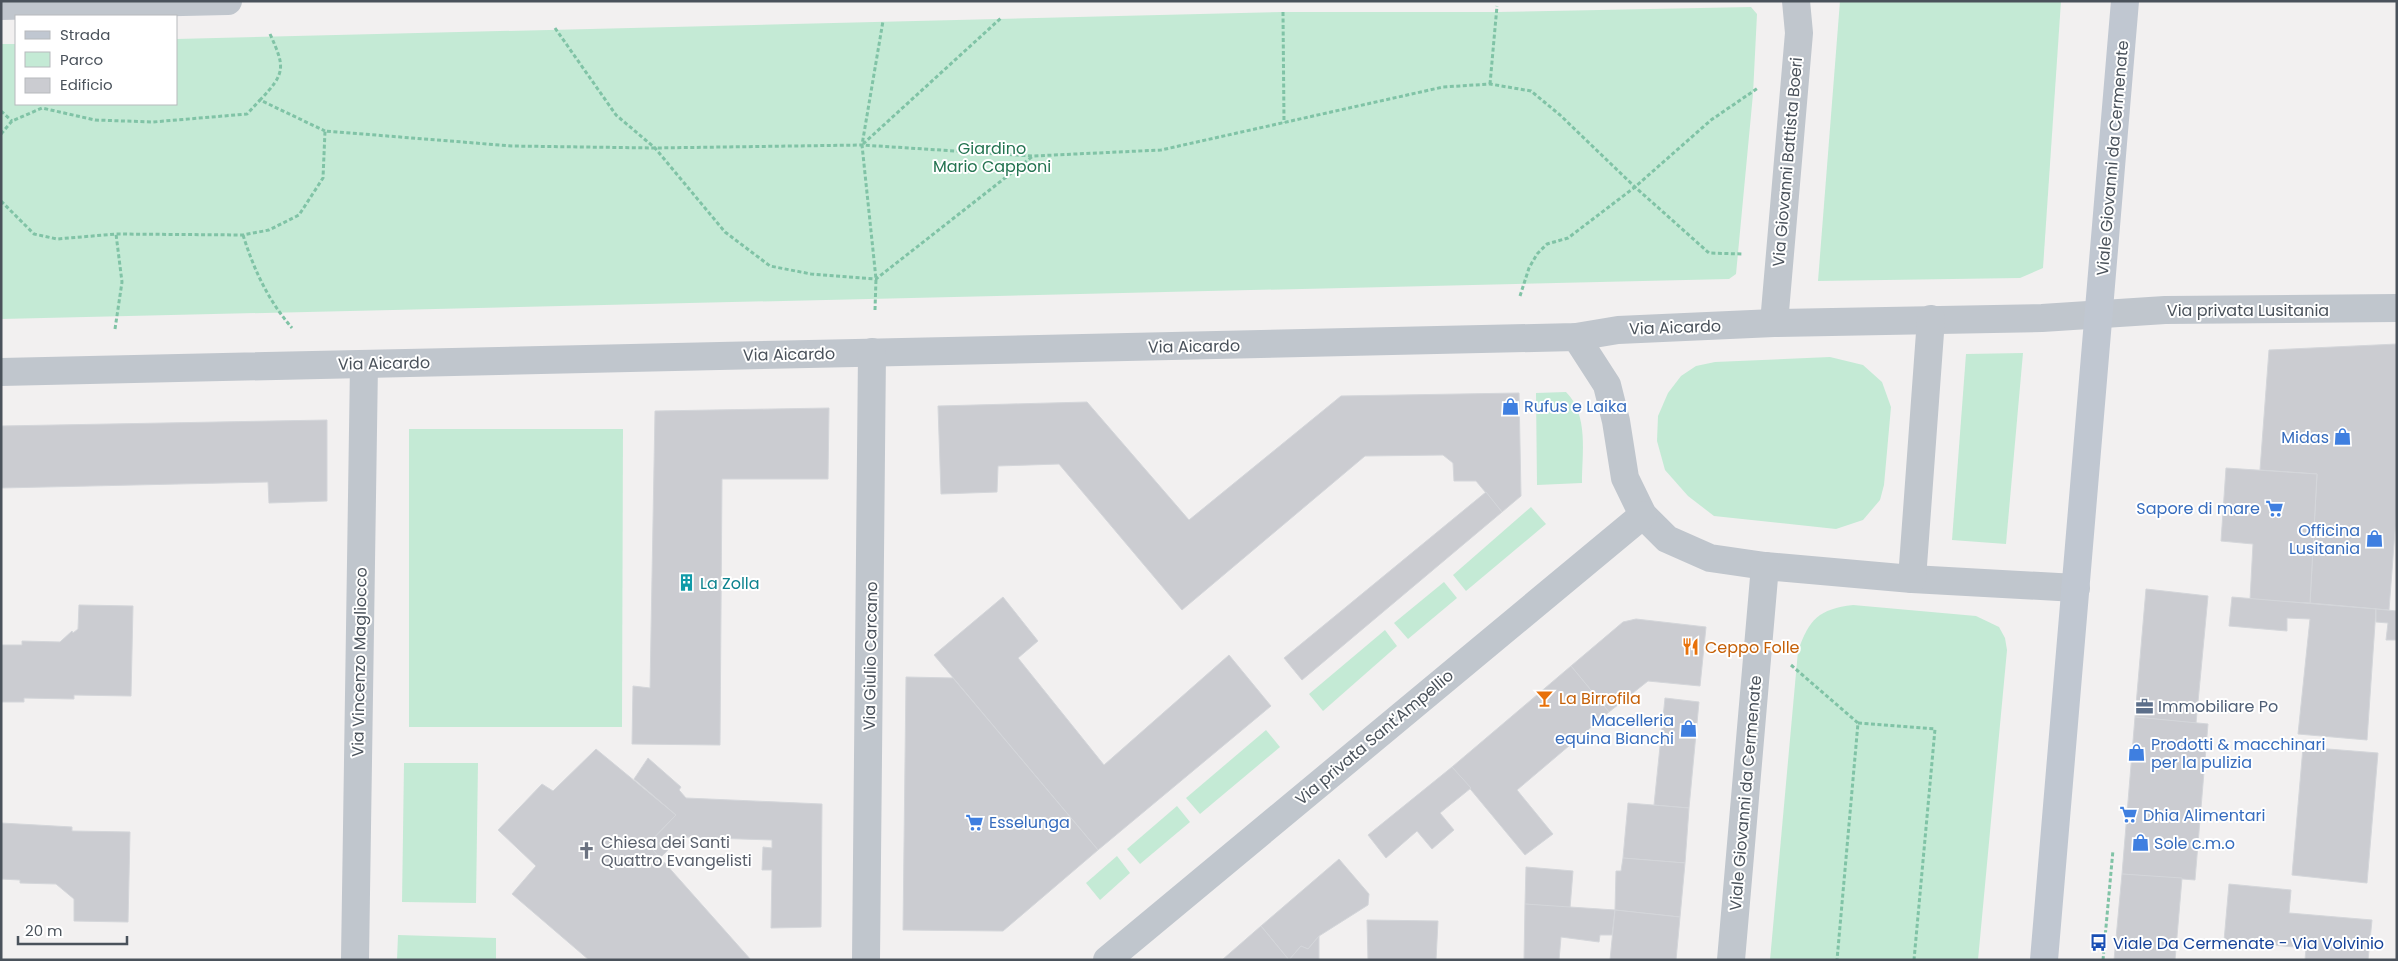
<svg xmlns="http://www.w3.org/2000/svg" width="2398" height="961" font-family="Poppins,sans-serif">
<rect width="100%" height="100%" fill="#f2f0f0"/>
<g fill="#c4ead5">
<polygon points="1840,1 2061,1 2043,268 2020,278 1818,281"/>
<polygon points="1751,7 1757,14 1753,94 1736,274 1729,279 1,319 1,44 16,44 16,104 176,104 176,39 1283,12 1497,12"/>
<polygon points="2023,353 2006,544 1952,540 1966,354"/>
<polygon points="1830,357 1863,365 1882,382 1891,407 1884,485 1880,500 1863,520 1836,529 1714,516 1688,496 1665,470 1657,441 1658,416 1668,393 1681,376 1696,366 1715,362"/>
<path d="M1566 392C1589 415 1582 454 1582 483L1537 485 1536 393Z"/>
<polygon points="409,429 623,429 622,727 409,727"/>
<polygon points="1531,507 1546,524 1466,591 1453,575"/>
<polygon points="1444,582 1457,598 1408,639 1394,623"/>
<path d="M1853 605 1976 616 1999 627 2005 638 2007 650 1978 960H1770L1798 651C1809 619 1819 609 1853 605Z"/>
<polygon points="1385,630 1397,646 1323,711 1309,694"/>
<polygon points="1266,730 1280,747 1200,814 1186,798"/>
<polygon points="404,763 478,763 476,903 402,902"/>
<polygon points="1177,806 1190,822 1140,864 1127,849"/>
<polygon points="1117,856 1130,873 1100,900 1086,883"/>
<polygon points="398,935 496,938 496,960 397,960"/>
</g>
<g fill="#cbccd1" stroke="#d4d6da">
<polygon points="2397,344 2397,505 2389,610 2310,603 2317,474 2260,470 2269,350"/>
<polygon points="1519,393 1521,496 1502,512 1476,481 1454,481 1453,463 1443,455 1365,456 1182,610 1059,464 998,466 997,492 941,494 938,406 1087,402 1189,520 1341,396"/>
<polygon points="829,408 828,479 722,479 720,745 632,744 633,686 650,688 655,411"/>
<polygon points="327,420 327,501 269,503 268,482 1,488 1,426"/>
<polygon points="2226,468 2317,474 2310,603 2250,600 2253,544 2221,541"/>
<polygon points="1486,492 1502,512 1302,680 1284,658"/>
<polygon points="2146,589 2208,596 2196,723 2135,717"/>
<polygon points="1003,597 1038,641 1018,658 1104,765 1229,655 1271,706 1098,850 934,655"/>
<polygon points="2232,597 2376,609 2367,740 2298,734 2310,619 2287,618 2287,631 2229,626"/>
<polygon points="79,605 133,606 131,696 74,695 74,699 24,698 24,702 1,702 1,645 22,645 22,641 60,642 72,631 73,633 78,629"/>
<polygon points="2376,609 2397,611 2397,640 2386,640 2388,623 2376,622"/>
<polygon points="1636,619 1706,627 1700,686 1648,681 1609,712 1571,666 1623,622"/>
<polygon points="1571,666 1609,712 1517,790 1553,834 1525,855 1452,767"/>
<polygon points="906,677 953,678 1098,850 1003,931 903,930"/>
<polygon points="1665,698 1699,702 1689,808 1654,805"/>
<polygon points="2135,717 2208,724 2195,880 2122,874"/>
<polygon points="2303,747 2378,753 2367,883 2292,875"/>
<polygon points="596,749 676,815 648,844 751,960 589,960 512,894 536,866 498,830 542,784 553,791"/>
<polygon points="648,758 681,787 679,790 686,798 822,804 821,927 771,928 772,870 762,870 763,847 772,848 772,840 681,837 660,858 648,844 676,815 634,779"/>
<polygon points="1452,767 1471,788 1440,813 1454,830 1432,849 1417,831 1386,858 1368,835"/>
<polygon points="1628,803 1689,808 1685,863 1623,858"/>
<polygon points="1,823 72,827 72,831 130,832 128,922 74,921 74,899 56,884 20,883 20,880 1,879"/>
<polygon points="1623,858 1685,863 1680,917 1615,910 1616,871 1621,871"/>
<polygon points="1339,859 1369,894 1368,905 1319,936 1308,949 1301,946 1289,960 1261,926"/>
<polygon points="1526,867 1573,871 1570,908 1525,904"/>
<polygon points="2122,874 2182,878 2175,960 2114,960"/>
<polygon points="2229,884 2291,890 2289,913 2372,920 2368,960 2305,960 2306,948 2224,941"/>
<polygon points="1525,904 1615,910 1612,935 1600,935 1599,942 1561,937 1559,960 1524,960"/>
<polygon points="1615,910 1680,917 1676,960 1610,960"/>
<polygon points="1367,920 1438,921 1436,960 1368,960"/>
<polygon points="1261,926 1289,960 1222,960"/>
<polygon points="1319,936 1319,960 1289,960 1301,946 1308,949"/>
</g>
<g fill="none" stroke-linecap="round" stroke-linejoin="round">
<g stroke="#80c3a6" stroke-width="3" stroke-dasharray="4 2.5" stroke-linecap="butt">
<polyline points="1283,12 1284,123"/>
<polyline points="555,28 616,115 655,148 725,232 770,266 811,274 876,279 1033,156"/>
<path d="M270 34C285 67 286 73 260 100L325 131"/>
<polyline points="1490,84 1497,6"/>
<polyline points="1,111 12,121"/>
<polyline points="1,134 12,121 42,108 95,120 153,122 247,114 260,100"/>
<polyline points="863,144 1001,18"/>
<polyline points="1,201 34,234 57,239 116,234 243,235 269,230 299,215 323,178 325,131 512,146 655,148 862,145 1033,156 1161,150 1443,87 1490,84 1531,91 1560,115 1635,187 1709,253 1743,254"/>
<path d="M243 235C254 270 268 300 292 328"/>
<polyline points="1520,296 1529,268 1537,254 1547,244 1568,238 1635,187 1711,120 1758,88"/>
<polyline points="875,310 876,279 862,145 883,21"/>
<polyline points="115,329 122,282 116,234"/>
<polyline points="1791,665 1858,723 1837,960"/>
<polyline points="1858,723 1935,729 1914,960"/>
<polyline points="2103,960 2113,850"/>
</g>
<g stroke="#c0c6cd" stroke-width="28">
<polyline points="1,6 228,1"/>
<polyline points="1774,323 1799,33 1796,1"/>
<polyline points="1576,337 1607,385 1616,421 1625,478 1643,515 1667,539 1710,558 1765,566 1912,579 2076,588"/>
<polyline points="1,372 1576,337 1618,330 1774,323 2042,318 2165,310 2397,308"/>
<polyline points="1912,579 1931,319"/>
<polyline points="355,960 364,364"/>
<polyline points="866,960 872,352"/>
<polyline points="1107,960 1643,515"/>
<polyline points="1731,960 1765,566"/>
</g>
<polyline stroke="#c0c7d1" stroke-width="28" points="2044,960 2125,1"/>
</g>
<defs>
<symbol id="shop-bare" viewBox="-9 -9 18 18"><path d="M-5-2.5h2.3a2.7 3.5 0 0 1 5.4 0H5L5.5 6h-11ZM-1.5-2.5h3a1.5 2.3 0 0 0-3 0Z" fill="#3f7fe0" stroke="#fff" stroke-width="2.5" paint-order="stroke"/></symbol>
<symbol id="supermarket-bare" viewBox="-9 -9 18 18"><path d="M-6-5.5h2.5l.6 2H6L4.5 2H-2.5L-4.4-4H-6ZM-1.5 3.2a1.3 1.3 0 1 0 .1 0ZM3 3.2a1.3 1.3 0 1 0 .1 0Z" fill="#3f7fe0" stroke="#fff" stroke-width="2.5" paint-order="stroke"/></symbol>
<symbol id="building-bare" viewBox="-9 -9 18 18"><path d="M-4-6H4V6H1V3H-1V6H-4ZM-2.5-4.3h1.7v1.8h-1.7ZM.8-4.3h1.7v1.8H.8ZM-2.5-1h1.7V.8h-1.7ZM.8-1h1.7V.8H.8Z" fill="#0f9aa8" stroke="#fff" stroke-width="2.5" paint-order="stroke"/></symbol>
<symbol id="restaurant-bare" viewBox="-9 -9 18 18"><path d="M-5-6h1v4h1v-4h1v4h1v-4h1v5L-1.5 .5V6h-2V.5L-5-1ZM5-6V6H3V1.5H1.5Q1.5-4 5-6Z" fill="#e8710a" stroke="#fff" stroke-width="2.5" paint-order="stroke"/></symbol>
<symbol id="bar-bare" viewBox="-9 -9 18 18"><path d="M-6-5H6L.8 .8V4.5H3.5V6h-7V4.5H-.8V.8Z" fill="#e8710a" stroke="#fff" stroke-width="2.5" paint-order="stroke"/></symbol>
<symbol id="office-bare" viewBox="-9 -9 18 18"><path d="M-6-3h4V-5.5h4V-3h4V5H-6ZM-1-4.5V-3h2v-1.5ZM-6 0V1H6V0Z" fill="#5c6f8a" stroke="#fff" stroke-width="2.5" paint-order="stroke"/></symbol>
<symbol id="church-bare" viewBox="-9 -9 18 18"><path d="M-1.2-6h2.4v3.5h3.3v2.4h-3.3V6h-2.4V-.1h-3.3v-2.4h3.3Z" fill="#6b7280" stroke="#fff" stroke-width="2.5" paint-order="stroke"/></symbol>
<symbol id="bus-bare" viewBox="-9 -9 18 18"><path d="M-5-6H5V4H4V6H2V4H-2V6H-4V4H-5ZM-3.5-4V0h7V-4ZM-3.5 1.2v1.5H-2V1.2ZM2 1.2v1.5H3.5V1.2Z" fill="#1a4fb4" stroke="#fff" stroke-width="2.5" paint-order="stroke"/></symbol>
</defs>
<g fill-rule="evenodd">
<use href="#shop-bare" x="1498" y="394" width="25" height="25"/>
<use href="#shop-bare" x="2330" y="424" width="25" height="25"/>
<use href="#supermarket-bare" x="2262" y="496" width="25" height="25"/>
<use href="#shop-bare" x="2362" y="526" width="25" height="25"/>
<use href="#building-bare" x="674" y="570" width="25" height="25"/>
<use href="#restaurant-bare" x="1678" y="634" width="25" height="25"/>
<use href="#bar-bare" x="1532" y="686" width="25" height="25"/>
<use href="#office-bare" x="2132" y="694" width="25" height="25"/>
<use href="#shop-bare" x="1676" y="716" width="25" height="25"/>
<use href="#shop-bare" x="2124" y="740" width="25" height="25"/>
<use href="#supermarket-bare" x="2116" y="802" width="25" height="25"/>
<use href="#supermarket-bare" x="962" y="810" width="25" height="25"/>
<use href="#shop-bare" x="2128" y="830" width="25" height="25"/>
<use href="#church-bare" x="574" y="838" width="25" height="25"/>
<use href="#bus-bare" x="2086" y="930" width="25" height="25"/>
</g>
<g text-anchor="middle" stroke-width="4" stroke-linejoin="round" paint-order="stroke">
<g font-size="16" fill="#237350" stroke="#fff">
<text x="992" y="154">Giardino<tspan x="992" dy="18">Mario Capponi</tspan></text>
</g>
<g font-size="16" fill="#4a525b" stroke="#fff">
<text transform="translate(2112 158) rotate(-85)" y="6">Viale Giovanni da Cermenate</text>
<text transform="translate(1787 162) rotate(-85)" y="6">Via Giovanni Battista Boeri</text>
<text x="2248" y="316">Via privata Lusitania</text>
<text transform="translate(1675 327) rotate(-2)" y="6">Via Aicardo</text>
<text transform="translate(1194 346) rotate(-1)" y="6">Via Aicardo</text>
<text transform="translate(789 354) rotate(-1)" y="6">Via Aicardo</text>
<text transform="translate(384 363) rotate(-1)" y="6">Via Aicardo</text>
<text transform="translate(870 656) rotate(-89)" y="6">Via Giulio Carcano</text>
<text transform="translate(359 662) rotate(-89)" y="6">Via Vincenzo Magliocco</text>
<text transform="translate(1374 737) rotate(-40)" y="6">Via privata Sant'Ampellio</text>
<text transform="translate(1745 793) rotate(-85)" y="6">Viale Giovanni da Cermenate</text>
</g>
<g font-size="16" fill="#366cbe" stroke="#fff" text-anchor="start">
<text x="1524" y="412">Rufus e Laika</text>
<text x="2329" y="443" text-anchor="end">Midas</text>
<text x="2260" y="514" text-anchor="end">Sapore di mare</text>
<text x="2360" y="536" text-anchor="end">Officina<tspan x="2360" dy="18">Lusitania</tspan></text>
<text x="1674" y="726" text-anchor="end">Macelleria<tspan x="1674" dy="18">equina Bianchi</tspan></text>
<text x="2151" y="750">Prodotti &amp; macchinari<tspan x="2151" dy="18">per la pulizia</tspan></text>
<text x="2143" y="821">Dhia Alimentari</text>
<text x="989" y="828">Esselunga</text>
<text x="2154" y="849">Sole c.m.o</text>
</g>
<g font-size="16" fill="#0d838f" stroke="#fff" text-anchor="start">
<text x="700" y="589">La Zolla</text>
</g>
<g font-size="16" fill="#c56008" stroke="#fff" text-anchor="start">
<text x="1705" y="653">Ceppo Folle</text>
<text x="1559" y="704">La Birrofila</text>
</g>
<g font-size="16" fill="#4e5e75" stroke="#fff" text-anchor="start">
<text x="2158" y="712">Immobiliare Po</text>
</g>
<g font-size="16" fill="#5b616d" stroke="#fff" text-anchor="start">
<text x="601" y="848">Chiesa dei Santi<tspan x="601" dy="18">Quattro Evangelisti</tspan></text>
</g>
<g font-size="16" fill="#164399" stroke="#fff" text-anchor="start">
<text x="2113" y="949">Viale Da Cermenate - Via Volvinio</text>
</g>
</g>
<rect width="2398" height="961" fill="none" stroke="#4a525b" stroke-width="5"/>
<rect x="15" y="15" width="162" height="90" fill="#ffffff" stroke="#b7babd"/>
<rect x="25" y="31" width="25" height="8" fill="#c0c7d1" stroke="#b7babd"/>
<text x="60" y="40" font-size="15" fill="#4a525b">Strada</text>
<rect x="25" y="52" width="25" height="15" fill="#c4ead5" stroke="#b7babd"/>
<text x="60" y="65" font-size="15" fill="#4a525b">Parco</text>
<rect x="25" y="78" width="25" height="15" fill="#cbccd1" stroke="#b7babd"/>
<text x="60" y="90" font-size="15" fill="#4a525b">Edificio</text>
<path d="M18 936v8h109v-8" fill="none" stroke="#4a525b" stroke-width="2.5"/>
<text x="25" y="936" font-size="15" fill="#4a525b" stroke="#ffffff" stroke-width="4" paint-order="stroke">20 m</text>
</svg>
